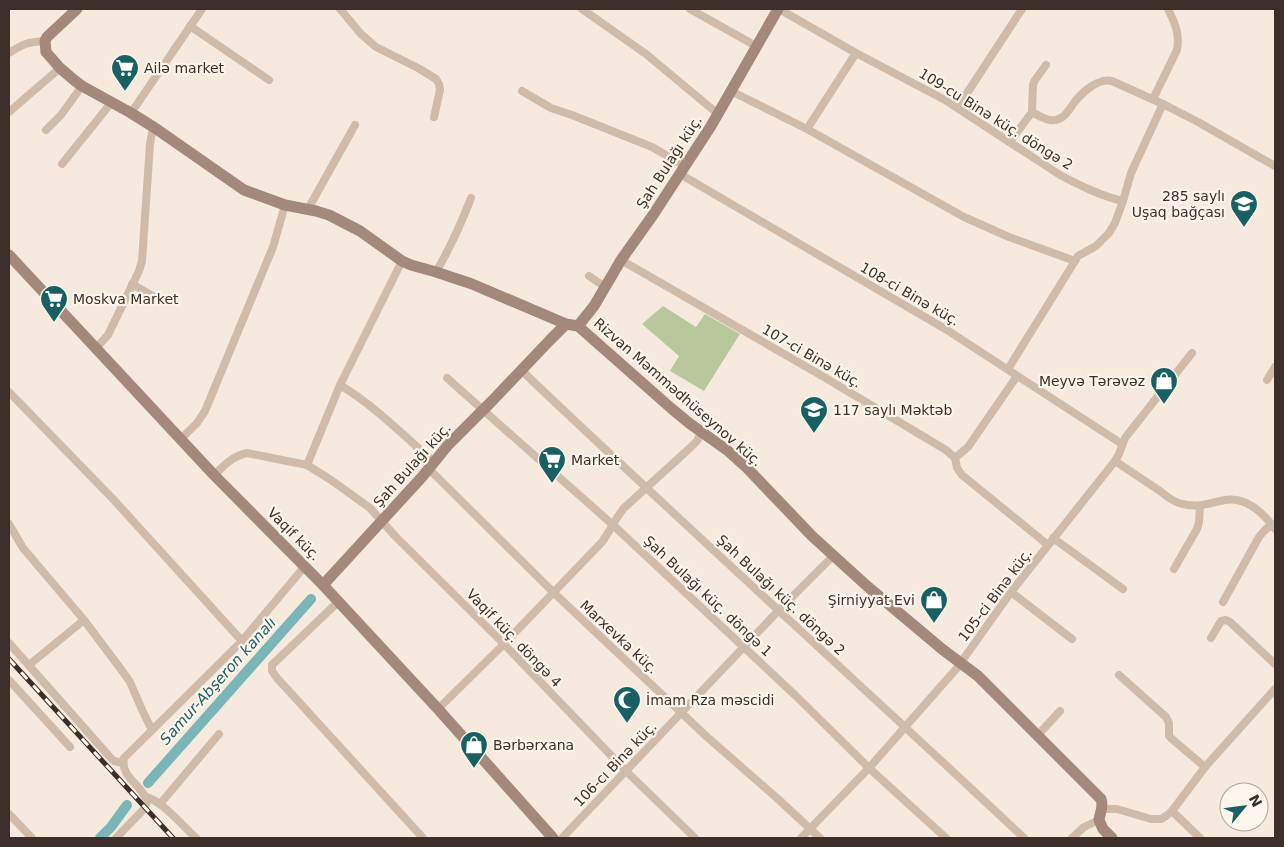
<svg xmlns="http://www.w3.org/2000/svg" width="1284" height="847" font-family="'DejaVu Sans',sans-serif">
<rect width="100%" height="100%" fill="#f6eadf"/>
<polygon fill="#b9c79c" points="663,306 696,327 705,314 740,334 704,391 670,371 679,356 642,324"/>
<g fill="none" stroke-linecap="round" stroke-linejoin="round">
<g stroke="#7ab5b7" stroke-width="10">
<polyline points="148,783 311,599"/>
<polyline points="100,838 111,827 127,805"/>
</g>
<g stroke="#d0baa8" stroke-width="8">
<polyline points="340,9 361,34 376,47 418,68 436,79 439,84 440,90 434,117"/>
<polyline points="582,9 646,54 718,114"/>
<polyline points="690,9 756,46"/>
<path d="M779 9 856 53 945 100 1060 175C1081 186 1101 196 1123 201"/>
<polyline points="190,26 269,80"/>
<path d="M9 53C23 44 27 42 45 41"/>
<polyline points="522,91 551,108 572,115 652,147 685,166"/>
<polyline points="731,91 807,129 964,217 1009,237 1075,261"/>
<path d="M1153 99 1177 50C1180 34 1175 23 1168 9"/>
<polyline points="958,107 1022,9"/>
<polyline points="9,112 60,68"/>
<polyline points="1032,112 1033,85 1035,80 1046,65"/>
<polyline points="131,113 202,9"/>
<polyline points="807,129 856,53"/>
<polyline points="46,130 61,115 82,86"/>
<path d="M1010 142 1032 112C1037 115 1044 119 1050 120 1065 122 1069 108 1077 99 1085 90 1099 78 1112 81L1163 104 1198 122 1275 166"/>
<polyline points="62,164 111,103"/>
<polyline points="680,174 947,330 1122,444"/>
<polyline points="308,209 355,125"/>
<polyline points="621,260 824,377 946,450 955,458 957,468 962,475 1048,545"/>
<path d="M436 272C450 248 461 224 471 198"/>
<polyline points="589,276 605,287"/>
<polyline points="132,284 161,301"/>
<polyline points="95,349 108,335 139,271 142,261 150,144 152,133 155,128"/>
<polyline points="1008,369 1075,261 1078,256 1096,246 1109,233 1115,223 1123,201 1131,173 1163,104"/>
<path d="M521 370C687 528 857 681 1024 838"/>
<polyline points="447,378 613,525 796,696 869,768 946,838"/>
<polyline points="1267,380 1275,367"/>
<path d="M340 385C375 406 403 435 434 462"/>
<polyline points="9,392 113,499 242,641"/>
<polyline points="181,439 197,423 205,411 273,247 285,205"/>
<polyline points="955,458 968,447 1017,376"/>
<path d="M1115 461C1130 471 1145 481 1160 491 1166 496 1172 501 1179 503 1197 509 1208 503 1225 500 1246 496 1264 514 1275 529"/>
<polyline points="307,465 331,480 370,508 396,537 504,644 626,771 695,838"/>
<polyline points="429,469 553,592 706,736 778,799 820,838"/>
<path d="M214 475C225 465 232 456 247 453L307 465 340 385 402 261"/>
<polyline points="9,524 23,548 84,620 123,672 130,682 143,712 152,730"/>
<polyline points="1053,538 1123,589"/>
<polyline points="1174,569 1197,529 1199,522 1200,506"/>
<polyline points="1011,592 1072,639"/>
<polyline points="339,601 272,665 272,671 277,678 423,838"/>
<path d="M1223 602 1259 537C1263 532 1268 525 1275 524"/>
<polyline points="1211,638 1221,621 1226,620 1230,622 1275,664"/>
<polyline points="9,643 109,756 114,761 123,763"/>
<polyline points="29,665 84,620"/>
<polyline points="1119,675 1166,717 1169,723 1169,736 1172,739 1205,767"/>
<polyline points="9,680 70,747"/>
<path d="M438 709 504 644 602 542C610 531 615 519 624 508L691 447 697 441 701 433"/>
<polyline points="1038,735 1060,711"/>
<path d="M146 797C161 800 184 827 196 838"/>
<polyline points="160,804 219,734"/>
<polyline points="1102,809 1117,809 1151,819 1161,819 1166,816 1172,811 1205,767 1275,689"/>
<polyline points="1172,811 1200,838"/>
<polyline points="9,814 32,838"/>
<path d="M116 838 145 808 147 801C142 784 120 778 124 758L242 641 305 566"/>
<polyline points="562,838 779,610 833,556"/>
<polyline points="801,838 869,768 957,668 1011,592 1115,461 1119,454 1125,438 1192,353"/>
<polyline points="1072,838 1084,827 1099,820"/>
</g>
<g stroke="#a48879" stroke-width="11">
<path d="M77 9 47 37 45 41 46 52 60 68 74 80 82 86 131 113 155 128 244 190 285 205 316 211 329 215 360 231 402 261 411 265 436 272 472 284 566 324 578 326 672 409 689 423 727 450 747 468 812 536 867 586 942 649 978 676 1101 799C1104 807 1100 812 1099 820L1103 829 1112 838"/>
<polyline points="9,255 214,475 323,585 438,709 553,838"/>
<polyline points="578,326 594,306 621,260 653,215 711,126 778,9"/>
<polyline points="323,585 422,477 448,445 493,400 550,340 566,324"/>
</g>
<defs>
<polyline id="rail" points="9,659 173,838"/>
</defs>
<use href="#rail" stroke="#3c2f29" stroke-width="5"/>
<use href="#rail" stroke="#fcf5ec" stroke-width="3" stroke-dasharray="9" stroke-linecap="butt"/>
</g>
<defs>
<symbol id="supermarket-pin" viewBox="-11 -11 22 30"><path d="M0 17L-7.5 6A9.5 9.5 0 1 1 7.5 6Z" fill="#196064" stroke="#fcf5ec"/><path d="M-6-5.5h2.5l.6 2H6L4.5 2H-2.5L-4.4-4H-6ZM-1.5 3.2a1.3 1.3 0 1 0 .1 0ZM3 3.2a1.3 1.3 0 1 0 .1 0Z" fill="#fff"/></symbol>
<symbol id="school-pin" viewBox="-11 -11 22 30"><path d="M0 17L-7.5 6A9.5 9.5 0 1 1 7.5 6Z" fill="#196064" stroke="#fcf5ec"/><path d="M0-5L7-2L0 1L-7-2ZM-4 1L0 2.5L4 1V4Q0 6-4 4Z" fill="#fff"/></symbol>
<symbol id="shop-pin" viewBox="-11 -11 22 30"><path d="M0 17L-7.5 6A9.5 9.5 0 1 1 7.5 6Z" fill="#196064" stroke="#fcf5ec"/><path d="M-5-2.5h2.3a2.7 3.5 0 0 1 5.4 0H5L5.5 6h-11ZM-1.5-2.5h3a1.5 2.3 0 0 0-3 0Z" fill="#fff"/></symbol>
<symbol id="mosque-pin" viewBox="-11 -11 22 30"><path d="M0 17L-7.5 6A9.5 9.5 0 1 1 7.5 6Z" fill="#196064" stroke="#fcf5ec"/><path d="M3.5-4.9A6 6 0 1 0 3.5 4.9A5 5 0 1 1 3.5-4.9Z" fill="#fff"/></symbol>
</defs>
<g fill-rule="evenodd">
<use href="#supermarket-pin" x="109" y="52" width="32" height="43"/>
<use href="#school-pin" x="1228" y="188" width="32" height="43"/>
<use href="#supermarket-pin" x="38" y="283" width="32" height="43"/>
<use href="#shop-pin" x="1148" y="365" width="32" height="43"/>
<use href="#school-pin" x="798" y="394" width="32" height="43"/>
<use href="#supermarket-pin" x="536" y="444" width="32" height="43"/>
<use href="#shop-pin" x="918" y="584" width="32" height="43"/>
<use href="#mosque-pin" x="611" y="684" width="32" height="43"/>
<use href="#shop-pin" x="458" y="729" width="32" height="43"/>
</g>
<g text-anchor="middle" stroke-width="4.5" stroke-linejoin="round" paint-order="stroke">
<g font-size="14" fill="#3c2f29" stroke="#fcf5ec" text-anchor="start">
<text x="144" y="73">Ailә market</text>
<text x="1225" y="201" text-anchor="end">285 saylı<tspan x="1225" dy="16">Uşaq bağçası</tspan></text>
<text x="73" y="304">Moskva Market</text>
<text x="1145" y="386" text-anchor="end">Meyvə Tərəvəz</text>
<text x="833" y="415">117 saylı Məktəb</text>
<text x="571" y="465">Market</text>
<text x="915" y="605" text-anchor="end">Şirniyyat Evi</text>
<text x="646" y="705">İmam Rza məscidi</text>
<text x="493" y="750">Bərbərxana</text>
</g>
<g font-size="14" fill="#3c2f29" stroke="#fcf5ec">
<text transform="translate(996 119) rotate(32)" y="5">109-cu Binə küç. döngə 2</text>
<text transform="translate(669 162) rotate(-57)" y="5">Şah Bulağı küç.</text>
<text transform="translate(910 294) rotate(30)" y="5">108-ci Binə küç.</text>
<text transform="translate(812 356) rotate(30)" y="5">107-ci Binə küç.</text>
<text transform="translate(678 392) rotate(41)" y="5">Rizvan Məmmədhüseynov küç.</text>
<text transform="translate(412 465) rotate(-48)" y="5">Şah Bulağı küç.</text>
<text transform="translate(294 534) rotate(45)" y="5">Vaqif küç.</text>
<text transform="translate(781 595) rotate(43)" y="5">Şah Bulağı küç. döngə 2</text>
<text transform="translate(995 595) rotate(-53)" y="5">105-ci Binə küç.</text>
<text transform="translate(708 596) rotate(43)" y="5">Şah Bulağı küç. döngə 1</text>
<text transform="translate(619 637) rotate(43)" y="5">Marxevka küç.</text>
<text transform="translate(514 638) rotate(46)" y="5">Vaqif küç. döngə 4</text>
<text transform="translate(615 764) rotate(-46)" y="5">106-cı Binə küç.</text>
</g>
<g font-size="15" font-style="italic" fill="#196064" stroke="#fcf5ec">
<text transform="translate(218 681) rotate(-48)" y="5">Samur-Abşeron kanalı</text>
</g>
</g>
<rect width="1284" height="847" fill="none" stroke="#3c2f29" stroke-width="20"/>
<g transform="translate(1244 807) rotate(61)"><circle r="24" fill="#fcf5ec" stroke="#afa69e"/>
<path d="M0-4L9 19L0 12L-9 19Z" fill="#196064"/>
<text y="-8" font-size="14" font-weight="bold" text-anchor="middle" fill="#3c2f29">N</text>
</g>
</svg>
